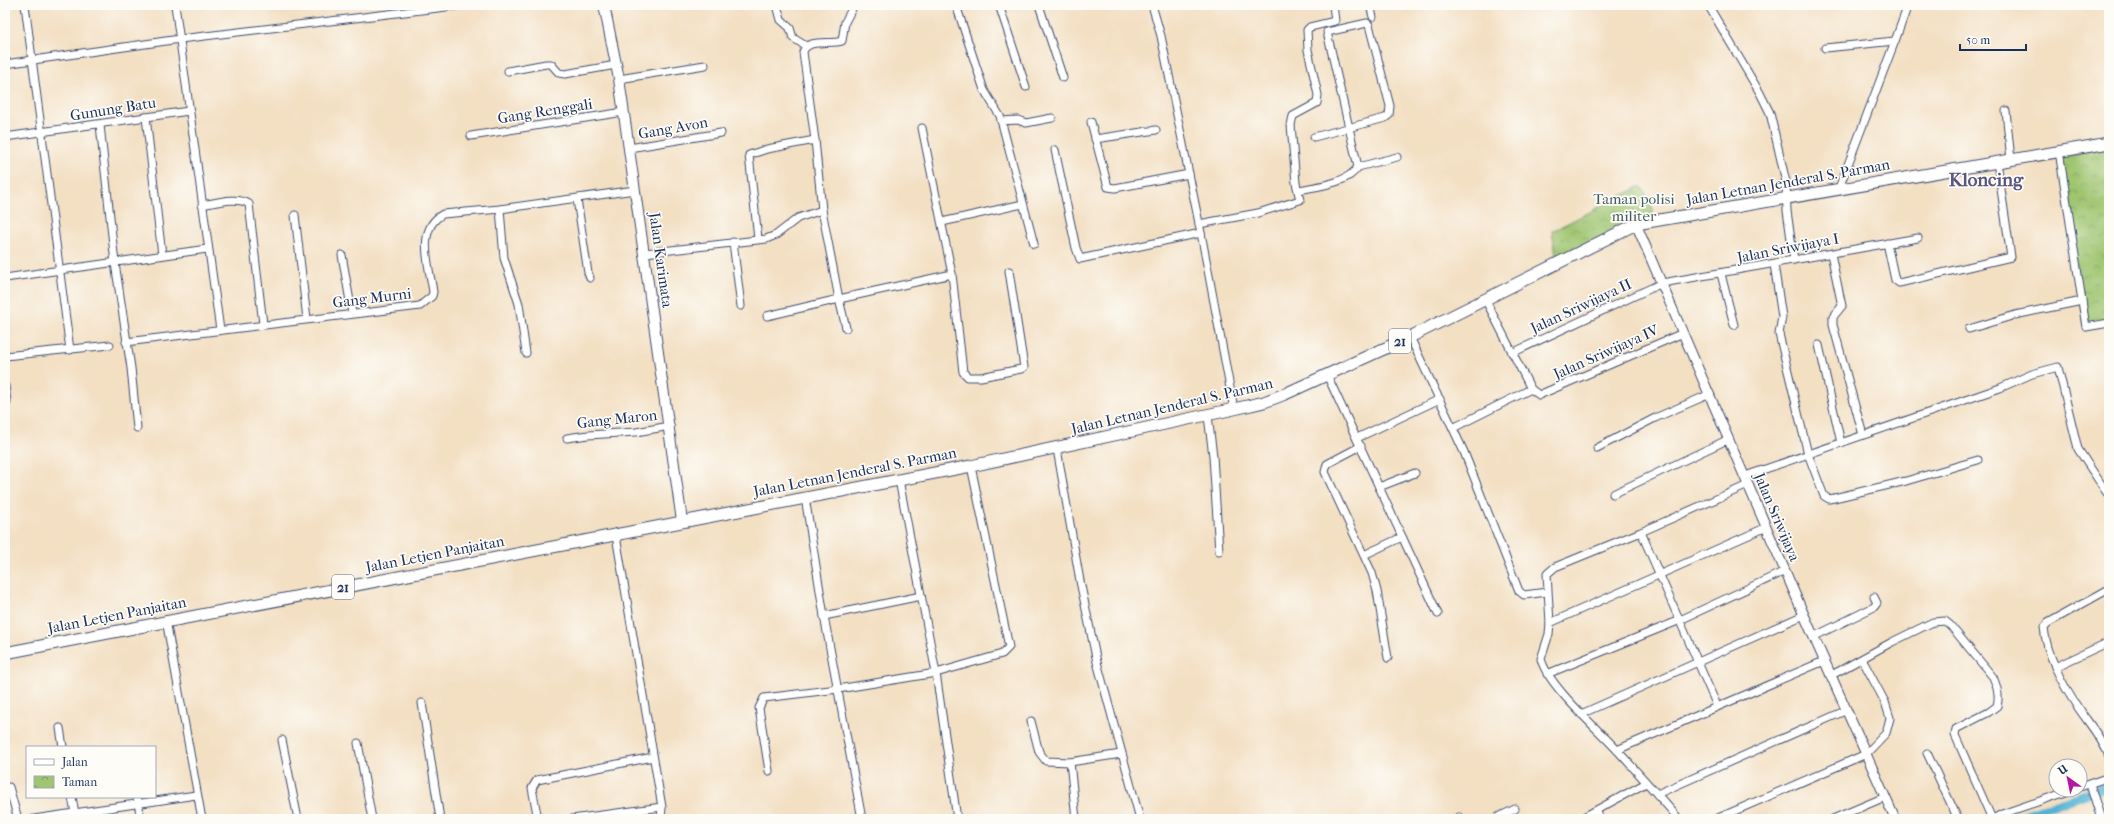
<svg xmlns="http://www.w3.org/2000/svg" width="2114" height="824" font-family="'IM FELL French Canon',serif">
<defs>
<pattern id="park-crowns" width="20" height="18" patternUnits="userSpaceOnUse"><rect width="20" height="18" fill="#9fc570"/><path d="M2 6a3 3 0 1 1 6 0M12 15a3 3 0 1 1 6 0" fill="none" stroke="#81a05f"/></pattern>
</defs>
<rect width="100%" height="100%" fill="#fdfcf7"/>
<filter id="ink" filterUnits="userSpaceOnUse"><feTurbulence type="fractalNoise" baseFrequency=".025" numOctaves="2"/><feDisplacementMap in="SourceGraphic" scale="8" xChannelSelector="R" yChannelSelector="G"/><feConvolveMatrix kernelMatrix="1 2 1 2 8 2 1 2 1" color-interpolation-filters="sRGB"/></filter>
<filter id="wash" filterUnits="userSpaceOnUse"><feTurbulence type="fractalNoise" baseFrequency=".012" numOctaves="4" result="noise"/><feDisplacementMap in="SourceGraphic" scale="16" xChannelSelector="R" yChannelSelector="G"/><feGaussianBlur stdDeviation="0.9" result="paint"/><feColorMatrix in="noise" values="0 0 0 0 0 0 0 0 0 0 0 0 0 0 0 0 0 1.4 0 .05"/><feComposite in="paint" operator="in"/></filter>
<g filter="url(#wash)">
<rect width="100%" height="100%" fill="#f3dfc2"/>
<g fill="url(#park-crowns)" stroke="#5d7a67">
<polygon points="2109,144 2109,323 2085,327 2060,152"/>
<polygon points="1641,186 1651,202 1655,221 1557,263 1552,231"/>
</g>
<g fill="none" stroke-linecap="round" stroke-linejoin="round">
<polyline stroke="#55b3d3" stroke-width="9" points="2011,819 2109,786"/>
</g>
</g>
<g filter="url(#ink)">
<g fill="none" stroke-linecap="round" stroke-linejoin="round">
<defs>
<g id="minor">
<polyline points="25,5 70,350"/>
<polyline points="175,5 220,330"/>
<polyline points="777,5 781,20 790,28 793,38 806,46"/>
<path d="M854 5 845 22 842 41C830 45 807 38 803 52L815 140 822 210 839 299 952 274 922 128"/>
<polyline points="956,5 984,90 1000,116 1034,244"/>
<polyline points="999,5 1026,87"/>
<polyline points="1039,5 1063,78"/>
<polyline points="1152,5 1161,36 1201,233 1234,409"/>
<polyline points="1370,5 1373,17"/>
<polyline points="1708,5 1760,93 1770,113 1786,182 1787,211 1794,260"/>
<polyline points="1895,41 1908,5"/>
<polyline points="1825,48 1895,41 1839,188"/>
<polyline points="5,64 180,39 463,5"/>
<polyline points="508,71 546,64 551,64 559,73 565,74 616,65"/>
<polyline points="619,79 705,65"/>
<polyline points="2006,111 2011,160"/>
<polyline points="146,117 162,255"/>
<polyline points="1001,121 1018,120 1026,123 1052,118"/>
<polyline points="1091,122 1108,187 1115,188 1189,174"/>
<polyline points="100,125 115,263 131,368 137,428"/>
<polyline points="471,136 624,112"/>
<polyline points="5,137 189,111"/>
<polyline points="1095,139 1156,130"/>
<polyline points="629,148 721,133"/>
<polyline points="1055,150 1076,248 1080,259 1201,233"/>
<polyline points="2059,151 2086,327 2109,323"/>
<polyline points="1358,167 1397,157"/>
<path d="M1299 190C1317 186 1347 184 1358 167L1327 32 1367 23 1369 25 1390 106 1389 115 1385 118 1314 137"/>
<polyline points="577,199 588,273 590,278"/>
<path d="M202 205C215 203 237 196 249 204L263 324"/>
<polyline points="500,209 504,258 519,304 526,353"/>
<polyline points="295,215 307,319"/>
<polyline points="942,222 1023,204"/>
<polyline points="1199,224 1258,213 1300,200 1296,183 1291,125 1293,116 1317,103 1318,95 1308,50 1307,30 1310,27 1335,21 1333,5"/>
<polyline points="758,239 749,155 767,149 815,140"/>
<polyline points="733,242 741,306"/>
<polyline points="1887,243 1895,280 1899,283 2011,257 1997,162"/>
<polyline points="645,253 766,239 776,235 798,218 822,210"/>
<polyline points="1831,254 1842,306 1833,317 1833,325 1863,435"/>
<polyline points="342,255 352,313"/>
<polyline points="1774,264 1782,317 1779,334 1808,454 1824,496 1829,499 1834,498 1906,481 1978,460"/>
<polyline points="952,274 963,372 968,377 981,377 1021,369 1024,367 1009,271"/>
<polyline points="1721,274 1734,325"/>
<polyline points="5,278 207,249"/>
<polyline points="1485,299 1531,389 1539,395 1683,333"/>
<polyline points="767,316 839,299 846,328"/>
<polyline points="1969,329 2015,315 2082,301"/>
<polyline points="1410,337 1464,452 1519,591 1524,595 1547,592"/>
<path d="M126 342 420 306 432 296 433 292C430 268 415 229 443 214L500 209 635 190"/>
<polyline points="1819,345 1841,443"/>
<polyline points="1512,353 1662,283 1918,238"/>
<polyline points="5,356 110,345"/>
<polyline points="1327,375 1438,614"/>
<polyline points="5,386 7,402 5,407"/>
<polyline points="1208,416 1213,456 1219,551"/>
<polyline points="1453,428 1531,389"/>
<polyline points="567,438 588,435 636,432 670,426"/>
<polyline points="1357,438 1440,399"/>
<polyline points="1361,446 1327,464 1325,472 1372,573 1377,591 1388,658"/>
<polyline points="1597,448 1655,418 1710,394"/>
<polyline points="1057,449 1080,581 1097,662 1140,819"/>
<polyline points="1745,476 2000,388 2032,374 2058,367 2078,449 2109,496"/>
<polyline points="899,480 936,673 957,819"/>
<polyline points="1379,487 1415,473"/>
<polyline points="1613,494 1729,439"/>
<polyline points="805,497 824,616 862,819"/>
<polyline points="1641,532 1717,706"/>
<polyline points="616,536 662,807 661,819"/>
<polyline points="1364,555 1402,537"/>
<path d="M2109 589 2048 623 2044 627C2046 654 2064 688 2079 709 2090 725 2102 738 2109 756"/>
<polyline points="824,616 921,596"/>
<polyline points="166,620 202,819"/>
<polyline points="1550,623 1767,527"/>
<polyline points="1813,637 1874,607 1877,603 1874,597"/>
<polyline points="2055,667 2109,642"/>
<polyline points="1547,674 1678,621 1785,571"/>
<path d="M1830 676 1892 642 1933 622 1945 621 1950 625 1993 677C1997 686 2000 696 1997 706L1989 712 1956 729 1955 735 1992 819"/>
<polyline points="422,703 440,819"/>
<polyline points="1581,714 1804,615"/>
<polyline points="1031,721 1039,752 1046,761 1070,762 1121,754"/>
<polyline points="60,728 63,747"/>
<polyline points="282,740 298,819"/>
<polyline points="358,743 372,819"/>
<polyline points="1617,750 1824,661"/>
<polyline points="1927,753 1958,819"/>
<polyline points="1070,762 1076,819"/>
<polyline points="769,771 759,708 764,698 838,689 936,673 1002,654 1009,647 971,466"/>
<polyline points="2090,784 2101,819"/>
<polyline points="9,787 18,819"/>
<polyline points="2080,787 2109,777"/>
<polyline points="1657,794 1847,710"/>
<polyline points="72,797 75,813"/>
<polyline points="137,797 141,819"/>
<polyline points="1597,811 1600,819"/>
<polyline points="1459,817 1460,819"/>
<polyline points="34,819 196,795"/>
<polyline points="538,819 532,788 537,780 653,757"/>
<polyline points="572,819 662,807"/>
<polyline points="1494,819 1515,809"/>
<polyline points="1580,819 1646,783"/>
<path d="M1679 819C1659 796 1638 773 1617 750 1597 728 1548 686 1541 659L1549 634 1550 623 1547 574 1555 567 1641 532 1748 485"/>
<polyline points="1716,819 1866,754 1886,733 1890,718 1885,702 1862,659"/>
<polyline points="1833,819 1885,797"/>
<polyline points="1993,819 2002,814 2072,790"/>
</g>
<polyline id="tertiary" points="1636,224 1804,615 1895,819"/>
<polyline id="secondary" points="604,5 619,79 682,521"/>
<polyline id="trunk" points="5,653 971,466 1234,409 1264,402 1285,394 1410,337 1636,224 2109,143"/>
</defs>
<use href="#minor" stroke="#3b496d" stroke-width="9"/>
<use href="#tertiary" stroke="#3b496d" stroke-width="11"/>
<use href="#secondary" stroke="#3b496d" stroke-width="12"/>
<use href="#trunk" stroke="#3b496d" stroke-width="13"/>
<use href="#minor" stroke="#fff" stroke-width="7"/>
<use href="#tertiary" stroke="#fff" stroke-width="9"/>
<use href="#secondary" stroke="#fff" stroke-width="10"/>
<use href="#trunk" stroke="#fff" stroke-width="11"/>
</g>
</g>
<g text-anchor="middle" stroke-width="3.5" stroke-linejoin="round" paint-order="stroke">
<g fill="#fdfcf7" stroke="#5f6c8c" stroke-width="1">
<rect x="1389" y="329" width="22" height="24" rx="3"/>
<rect x="332" y="575" width="22" height="24" rx="3"/>
</g>
<g font-size="14" font-weight="bold" fill="#1b2f5e">
<text x="1400" y="346">21</text>
<text x="343" y="592">21</text>
</g>
<g font-size="15" fill="#1b2f5e" stroke="#fdfcf7">
<text transform="translate(113 109) rotate(-9)" y="5">Gunung Batu</text>
<text transform="translate(545 111) rotate(-9)" y="5">Gang Renggali</text>
<text transform="translate(673 128) rotate(-10)" y="5">Gang Avon</text>
<text transform="translate(1788 182) rotate(-10)" y="5">Jalan Letnan Jenderal S. Parman</text>
<text transform="translate(1788 248) rotate(-11)" y="5">Jalan Sriwijaya I</text>
<text transform="translate(661 260) rotate(82)" y="5">Jalan Karimata</text>
<text transform="translate(372 298) rotate(-7)" y="5">Gang Murni</text>
<text transform="translate(1581 306) rotate(-25)" y="5">Jalan Sriwijaya II</text>
<text transform="translate(1606 352) rotate(-24)" y="5">Jalan Sriwijaya IV</text>
<text transform="translate(1172 406) rotate(-13)" y="5">Jalan Letnan Jenderal S. Parman</text>
<text transform="translate(617 419) rotate(-6)" y="5">Gang Maron</text>
<text transform="translate(855 472) rotate(-11)" y="5">Jalan Letnan Jenderal S. Parman</text>
<text transform="translate(1777 517) rotate(67)" y="5">Jalan Sriwijaya</text>
<text transform="translate(435 554) rotate(-11)" y="5">Jalan Letjen Panjaitan</text>
<text transform="translate(117 615) rotate(-11)" y="5">Jalan Letjen Panjaitan</text>
</g>
<g font-size="15" fill="#435c63" stroke="#fdfcf7">
<text x="1634" y="204">Taman polisi<tspan x="1634" dy="17">militer</tspan></text>
</g>
<g font-size="19" font-weight="bold" fill="#59567f" stroke="#fdfcf7">
<text x="1986" y="186">Kloncing</text>
</g>
</g>
<rect width="2114" height="824" fill="none" stroke="#fdfcf7" stroke-width="20"/>
<rect x="26" y="746" width="130" height="52" fill="#fdfcf7" stroke="#a3aaba"/>
<rect x="34" y="759" width="20" height="6" fill="#ffffff" stroke="#a3aaba"/>
<text x="62" y="766" font-size="12" fill="#1b2f5e">Jalan</text>
<rect x="34" y="776" width="20" height="12" fill="url(#park-crowns)" stroke="#a3aaba"/>
<text x="62" y="786" font-size="12" fill="#1b2f5e">Taman</text>
<g transform="translate(2068 778) rotate(327)"><circle r="19" fill="#fdfcf7" stroke="#a3aaba"/>
<path d="M0-3L7 15L0 10L-7 15Z" fill="#b5179e"/>
<text y="-6" font-size="11" font-weight="bold" text-anchor="middle" fill="#1b2f5e">U</text>
</g>
<path d="M1960 44v6h66v-6" fill="none" stroke="#1b2f5e" stroke-width="2"/>
<text x="1966" y="44" font-size="12" fill="#1b2f5e" stroke="#fdfcf7" stroke-width="3" paint-order="stroke">50 m</text>
</svg>
